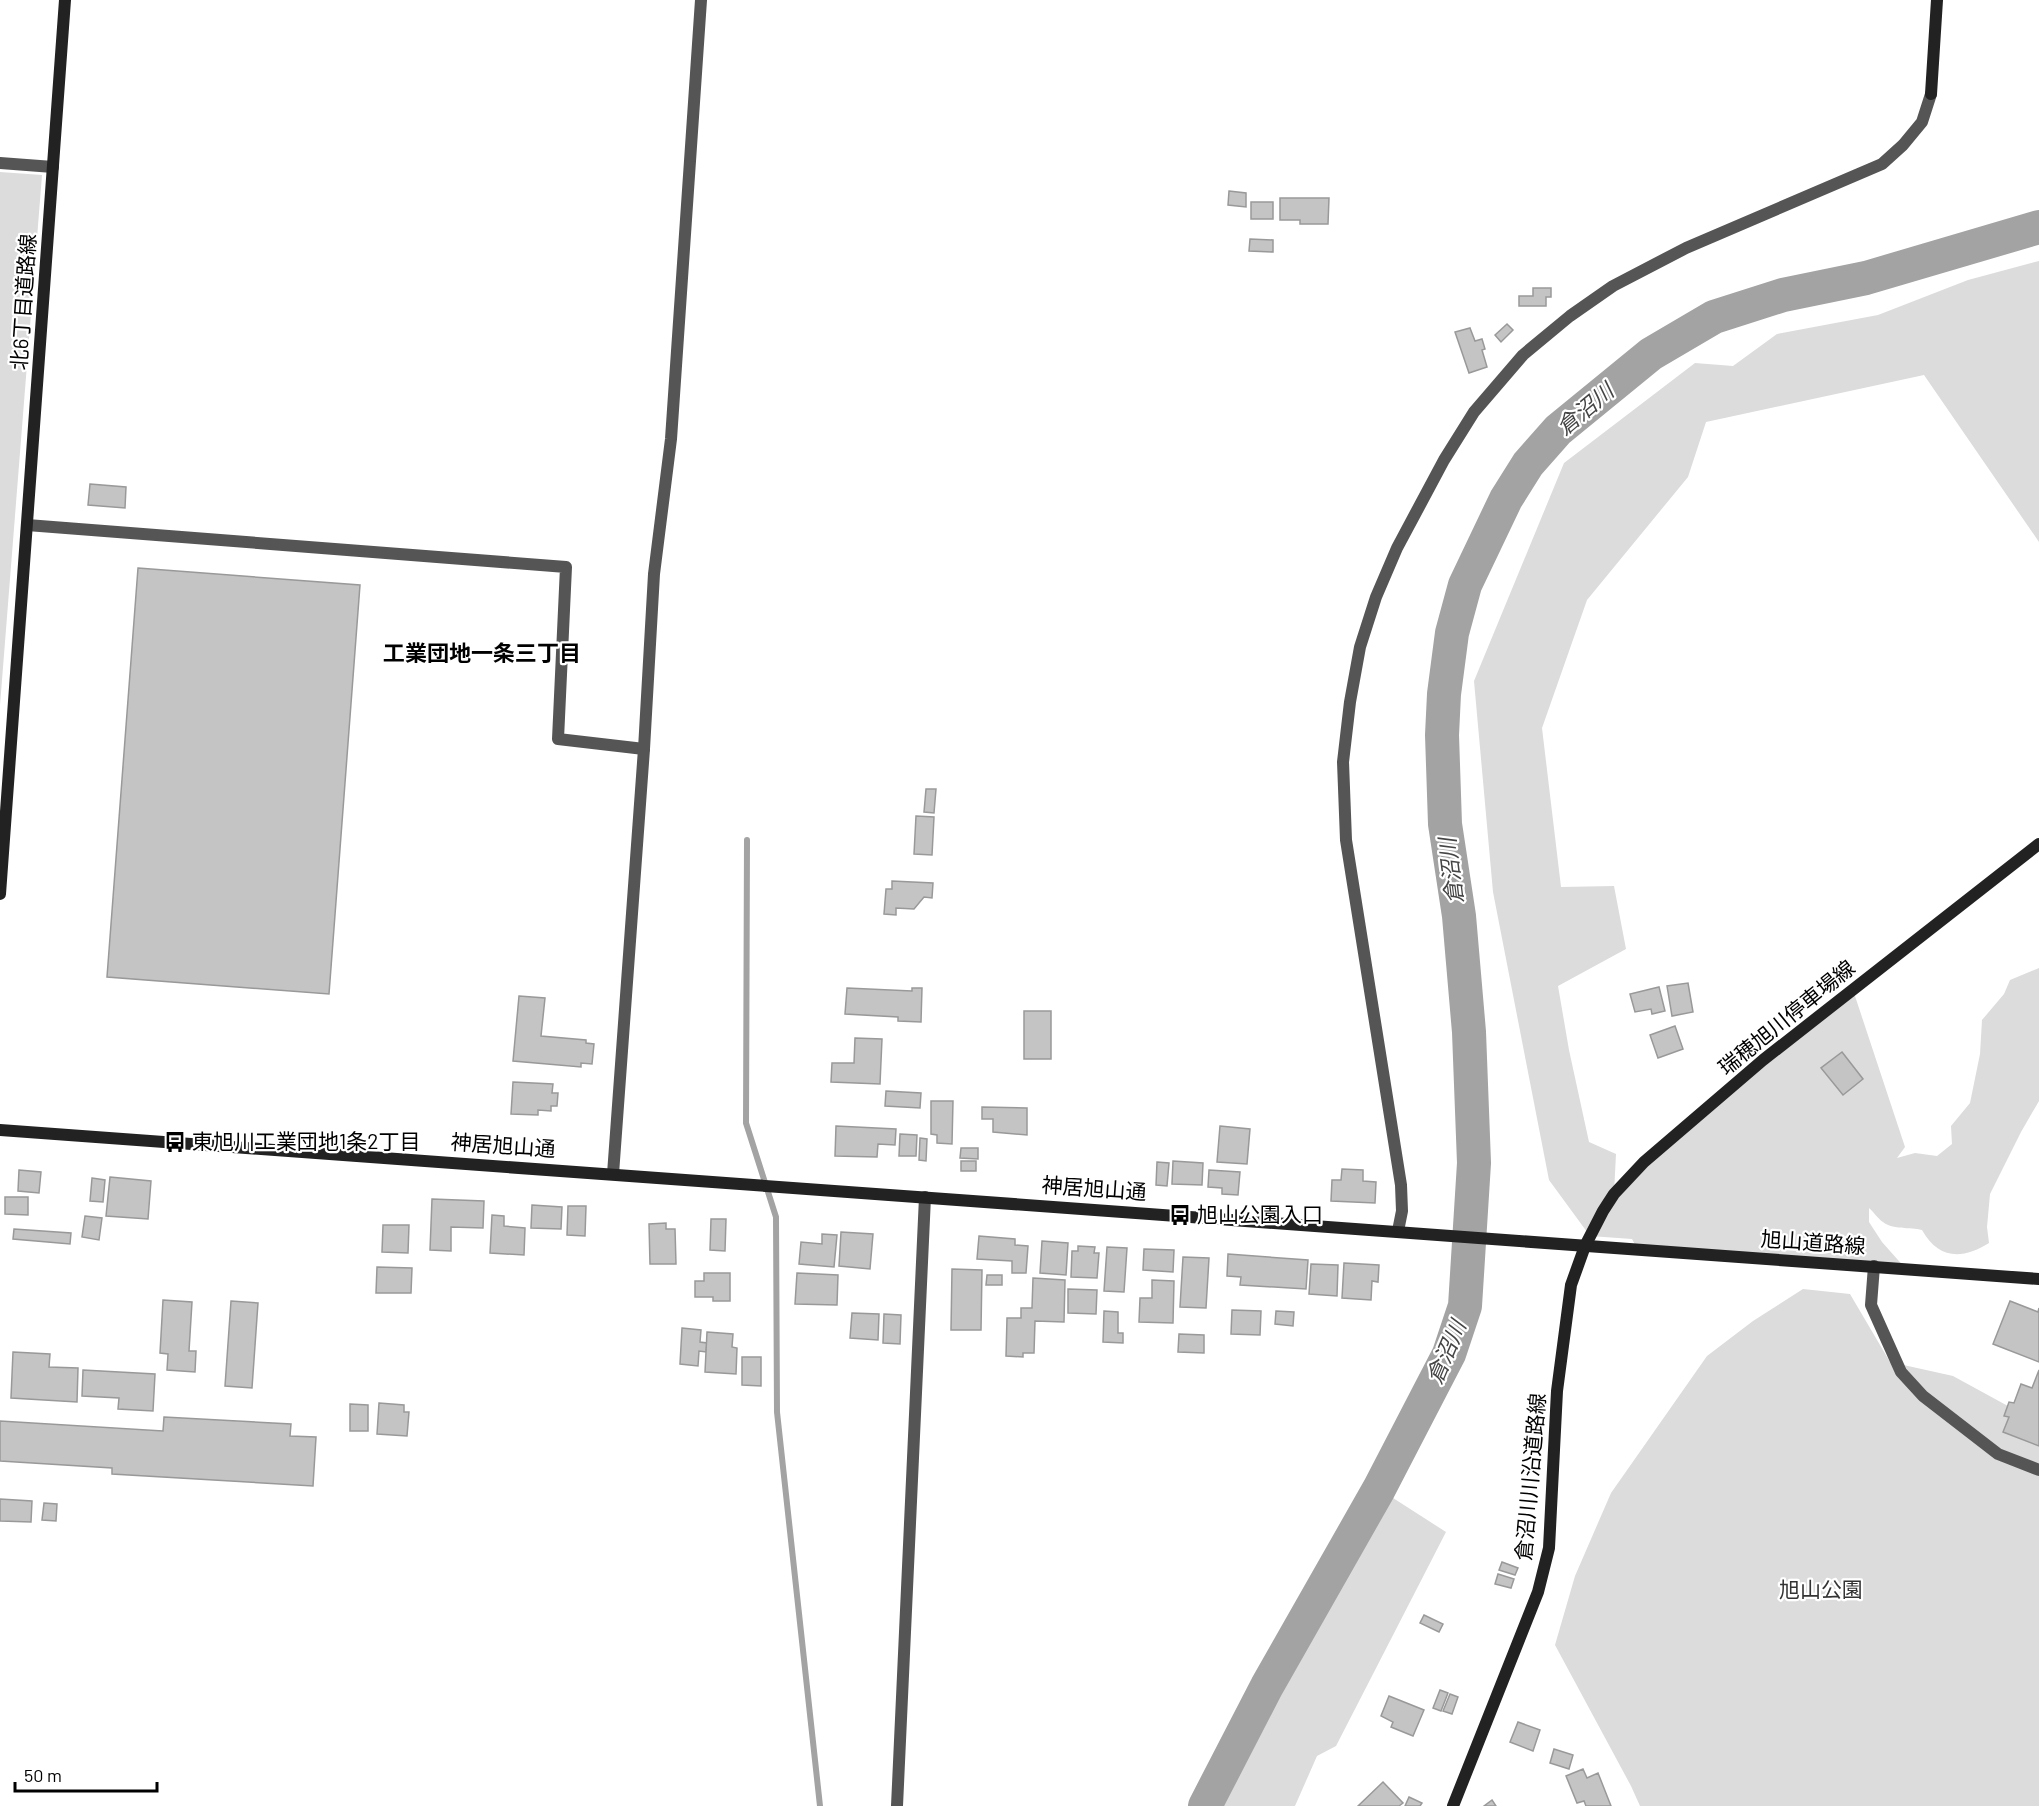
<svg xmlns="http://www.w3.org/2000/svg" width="2039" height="1806" font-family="Barlow,'Noto Sans JP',sans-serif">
<rect width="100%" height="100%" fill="#fff"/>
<g fill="#dcdcdc">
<polygon points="0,172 42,175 0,705"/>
<path d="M2039 261V542L1924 375 1706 422 1688 477 1587 600 1542 728 1561 887 1614 886 1626 949 1558 986 1569 1050 1589 1142 1616 1154 1614 1193 1853 990 1905 1147 1897 1158 1915 1153 1937 1156 1952 1144 1951 1126 1970 1103 1980 1054 1982 1020 2004 994 2010 980 2039 968V1101L2021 1132 1990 1194 1987 1227 1989 1243C1962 1260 1938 1259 1922 1230 1910 1227 1893 1230 1883 1222 1878 1219 1874 1212 1869 1208V1222L1882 1242 1906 1269 1638 1250 1632 1239 1590 1236 1549 1180 1493 892 1474 681 1564 463 1695 363 1733 366 1777 334 1878 315 1968 280Z"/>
<polygon points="1803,1289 1850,1294 1890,1362 1953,1376 2039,1423 2039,1806 1640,1806 1631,1786 1555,1645 1575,1576 1611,1493 1707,1356 1753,1321"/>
<polygon points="1379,1489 1446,1532 1336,1746 1317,1756 1295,1806 1205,1806 1267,1686"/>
</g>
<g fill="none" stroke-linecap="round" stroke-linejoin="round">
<polyline stroke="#a3a3a3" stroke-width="6" points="747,840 746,1123 776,1217 777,1412 820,1806"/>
<polyline stroke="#a3a3a3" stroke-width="34" points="1205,1806 1267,1686 1379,1489 1449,1354 1465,1306 1474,1163 1469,1032 1459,916 1445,824 1442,735 1444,694 1452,633 1465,585 1506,499 1528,464 1558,430 1651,354 1714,317 1783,295 1866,278 2039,227"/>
</g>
<g fill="#c4c4c4" stroke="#999" stroke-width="1.5">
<polygon points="1229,191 1246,193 1246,207 1228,205"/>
<polygon points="1280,198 1329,198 1328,224 1300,224 1300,220 1280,220"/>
<rect x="1251" y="202" width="22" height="17"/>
<polygon points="1250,239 1273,240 1273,252 1249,251"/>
<polygon points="1533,288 1551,288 1551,297 1546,297 1546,306 1519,306 1519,296 1533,296"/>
<polygon points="1507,324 1513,330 1501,342 1495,335"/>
<polygon points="1470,328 1475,341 1482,339 1485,349 1482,350 1487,367 1469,373 1455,332"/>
<polygon points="90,484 126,487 125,508 88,505"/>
<polygon points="138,568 360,585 329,994 107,977"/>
<polygon points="926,789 936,789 934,813 924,812"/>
<polygon points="916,816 934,817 932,855 914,854"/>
<polygon points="892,881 933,883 932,898 924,897 914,909 896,908 896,915 884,914 886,889 892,889"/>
<polygon points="1688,983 1693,1012 1672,1016 1667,986"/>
<polygon points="1659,987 1665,1011 1652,1014 1651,1009 1635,1012 1630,994"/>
<polygon points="847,988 912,991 912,988 922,988 921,1022 898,1021 898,1017 845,1014"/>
<polygon points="519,996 545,998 541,1036 586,1040 586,1043 594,1044 592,1064 581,1063 581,1067 513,1061"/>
<rect x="1024" y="1011" width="27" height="48"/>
<polygon points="1675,1026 1683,1049 1658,1058 1650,1035"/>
<polygon points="855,1038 882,1039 880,1084 831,1082 832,1063 854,1063"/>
<polygon points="1842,1052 1863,1079 1843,1095 1821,1068"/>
<polygon points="513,1082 553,1084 552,1093 558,1093 557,1106 551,1106 551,1111 538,1110 538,1115 511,1114"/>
<polygon points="886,1091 921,1093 920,1108 885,1106"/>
<polygon points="931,1101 953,1101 952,1144 937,1143 937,1135 931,1134"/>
<polygon points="982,1107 1027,1108 1027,1135 993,1132 993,1119 982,1119"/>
<polygon points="836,1126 896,1129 895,1145 878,1144 877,1157 835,1156"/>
<polygon points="1220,1126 1250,1129 1247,1164 1217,1162"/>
<polygon points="900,1134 917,1135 916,1156 899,1156"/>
<polygon points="920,1138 927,1139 926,1161 919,1160"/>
<polygon points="961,1148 978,1148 978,1159 960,1158"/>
<rect x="961" y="1161" width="15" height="10"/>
<polygon points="1173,1161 1203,1163 1202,1185 1172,1184"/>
<polygon points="1157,1162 1169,1163 1167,1186 1156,1185"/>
<polygon points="1342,1169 1363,1170 1363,1181 1376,1182 1375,1203 1331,1201 1332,1180 1341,1180"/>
<polygon points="19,1170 41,1172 39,1193 18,1191"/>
<polygon points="1209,1170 1240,1172 1238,1195 1222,1194 1222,1188 1208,1187"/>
<polygon points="110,1177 151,1181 148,1219 106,1216"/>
<polygon points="92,1178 105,1180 103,1202 90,1201"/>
<polygon points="5,1197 28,1197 28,1215 5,1214"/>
<polygon points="432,1199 484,1201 483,1228 451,1227 451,1251 430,1250"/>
<polygon points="532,1205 562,1207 561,1229 531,1228"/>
<polygon points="568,1206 586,1206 585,1236 567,1235"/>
<polygon points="492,1215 504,1216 504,1226 525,1228 524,1255 490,1253"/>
<polygon points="85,1216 102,1218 99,1240 82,1237"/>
<polygon points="711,1219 726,1219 725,1251 710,1250"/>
<polygon points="666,1223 666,1229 675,1229 676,1264 650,1264 649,1224"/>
<polygon points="383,1225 409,1225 408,1253 382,1252"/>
<polygon points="14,1229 71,1233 70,1244 13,1239"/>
<polygon points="841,1232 873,1234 870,1269 839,1266"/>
<polygon points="822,1234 837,1235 834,1267 799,1264 801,1242 822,1244"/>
<polygon points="979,1236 1015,1239 1015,1245 1028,1246 1026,1273 1012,1273 1012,1261 977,1259"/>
<polygon points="1042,1241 1068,1243 1066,1275 1040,1273"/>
<polygon points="1078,1246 1095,1247 1094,1253 1099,1253 1097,1278 1071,1277 1072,1251 1078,1251"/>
<polygon points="1107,1247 1127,1248 1124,1292 1104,1291"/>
<polygon points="1144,1249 1174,1250 1173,1272 1143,1270"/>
<polygon points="1228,1254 1308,1260 1306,1289 1240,1285 1241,1277 1227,1276"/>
<polygon points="1183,1257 1209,1258 1206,1308 1180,1307"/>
<polygon points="1344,1263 1379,1265 1378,1282 1372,1281 1371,1300 1342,1298"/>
<polygon points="1311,1264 1338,1265 1337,1296 1309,1294"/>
<polygon points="377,1267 412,1268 411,1293 376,1293"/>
<polygon points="952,1269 982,1270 981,1330 951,1330"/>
<polygon points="704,1273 730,1273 730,1301 713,1301 713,1297 695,1297 695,1281 704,1281"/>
<polygon points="797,1273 838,1275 837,1305 795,1304"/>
<polygon points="987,1275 1002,1275 1002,1285 986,1285"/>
<polygon points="1033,1278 1065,1280 1064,1322 1035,1321 1034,1353 1023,1353 1023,1357 1006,1356 1007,1318 1021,1318 1021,1308 1032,1308"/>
<polygon points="1152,1280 1174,1281 1173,1323 1139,1322 1140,1298 1152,1298"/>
<polygon points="1068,1289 1097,1290 1096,1314 1068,1313"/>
<polygon points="163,1300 192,1302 189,1351 196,1351 195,1372 167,1370 168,1354 160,1353"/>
<polygon points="231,1301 258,1303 252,1388 225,1386"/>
<polygon points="2010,1301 2038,1312 2039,1308 2039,1362 1993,1344"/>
<polygon points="1232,1310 1261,1311 1260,1335 1231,1334"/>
<polygon points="1104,1311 1118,1312 1118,1333 1123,1333 1123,1343 1103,1342"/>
<polygon points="1276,1311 1294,1312 1293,1326 1275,1324"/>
<polygon points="852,1313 879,1314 878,1340 850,1338"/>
<polygon points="884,1314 901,1315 900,1344 883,1343"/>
<polygon points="682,1328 701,1330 700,1342 707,1343 706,1352 699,1351 698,1366 680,1364"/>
<polygon points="707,1332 733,1334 732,1347 737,1348 736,1374 705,1372"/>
<polygon points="1179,1334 1204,1335 1204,1353 1178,1352"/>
<polygon points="13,1352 50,1354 49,1367 78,1368 77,1402 11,1398"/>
<polygon points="742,1357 761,1357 761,1386 742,1385"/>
<polygon points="83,1370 155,1374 153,1411 118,1409 119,1398 82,1396"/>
<polygon points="2039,1370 2039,1446 2003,1432 2009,1417 2004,1416 2009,1402 2014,1403 2021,1384 2032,1388"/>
<polygon points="379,1403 404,1405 404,1412 409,1412 407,1436 377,1434"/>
<polygon points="350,1404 368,1405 368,1431 350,1431"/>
<polygon points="164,1417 291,1424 290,1436 316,1437 313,1486 112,1474 112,1468 0,1461 0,1421 163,1431"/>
<polygon points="0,1499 32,1501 31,1522 0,1521"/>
<polygon points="44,1503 57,1504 56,1521 42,1520"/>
<polygon points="1502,1562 1518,1568 1515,1575 1499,1570"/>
<polygon points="1498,1574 1514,1579 1511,1588 1495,1584"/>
<polygon points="1424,1615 1443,1624 1439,1632 1420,1623"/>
<polygon points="1440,1690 1448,1693 1441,1711 1433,1708"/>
<polygon points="1450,1694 1458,1697 1452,1714 1443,1711"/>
<polygon points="1389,1696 1424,1710 1413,1736 1391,1727 1393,1722 1381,1716"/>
<polygon points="1518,1722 1540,1730 1533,1751 1510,1742"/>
<polygon points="1554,1749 1573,1755 1569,1769 1550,1763"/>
<polygon points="1583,1769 1587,1778 1598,1773 1611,1806 1586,1806 1584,1801 1577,1803 1566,1776"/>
<polygon points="1383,1782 1403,1803 1399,1806 1358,1806"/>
<polygon points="1409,1797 1422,1803 1420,1806 1405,1806"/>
<polygon points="1492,1800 1496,1806 1484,1806"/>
</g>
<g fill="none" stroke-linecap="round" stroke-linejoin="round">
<g stroke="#555" stroke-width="12">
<polyline points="0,163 53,167"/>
<polyline points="27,525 566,567 558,739 644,749"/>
<polyline points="613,1174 644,749 654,574 671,439 701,0"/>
<polyline points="1398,1231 1402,1211 1401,1185 1346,840 1343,762 1350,702 1360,647 1376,597 1397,548 1444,460 1474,412 1523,355 1570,316 1613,286 1686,248 1882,164 1903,145 1922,122 1931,94"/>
<polyline points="1874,1266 1871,1305 1901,1372 1923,1396 1998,1454 2039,1470"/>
<polyline points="897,1806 925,1197"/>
</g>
<g stroke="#222" stroke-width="12">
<polyline points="1931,94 1937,0"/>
<polyline points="0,894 65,0"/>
<polyline points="0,1130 2039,1279"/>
<polyline points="1453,1806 1538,1592 1549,1548 1557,1391 1571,1285 1585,1246 1603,1211 1614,1194 1644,1162 1763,1060 2039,844"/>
</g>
</g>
<defs>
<symbol id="bus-bare" viewBox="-9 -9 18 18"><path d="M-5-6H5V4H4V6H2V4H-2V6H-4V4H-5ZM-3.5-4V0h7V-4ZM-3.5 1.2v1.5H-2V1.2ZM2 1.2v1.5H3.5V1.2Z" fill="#000" stroke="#fff" stroke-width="2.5" paint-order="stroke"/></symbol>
</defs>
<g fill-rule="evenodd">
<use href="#bus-bare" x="160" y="1127" width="30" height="30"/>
<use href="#bus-bare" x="1165" y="1200" width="30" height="30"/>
</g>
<g text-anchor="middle" stroke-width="4.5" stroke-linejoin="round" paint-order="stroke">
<g font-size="21" fill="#000" stroke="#fff">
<text transform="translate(24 302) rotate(-86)" y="7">北6丁目道路線</text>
<text transform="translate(1787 1018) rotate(-39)" y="7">瑞穂旭川停車場線</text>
<text transform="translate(503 1146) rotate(4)" y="7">神居旭山通</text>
<text transform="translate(1094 1189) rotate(4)" y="7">神居旭山通</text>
<text transform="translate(1813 1243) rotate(4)" y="7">旭山道路線</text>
<text transform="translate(1531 1477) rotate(-85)" y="7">倉沼川川沿道路線</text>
</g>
<g font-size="21" fill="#000" stroke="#fff" text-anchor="start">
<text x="192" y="1149">東旭川工業団地1条2丁目</text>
<text x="1197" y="1222">旭山公園入口</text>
</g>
<g font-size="21" fill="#333" stroke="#fff">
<text x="1821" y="1597">旭山公園</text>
</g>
<g font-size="22" font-style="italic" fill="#444" stroke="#fff">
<text transform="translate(1585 409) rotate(-40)" y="8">倉沼川</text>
<text transform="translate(1451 871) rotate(-97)" y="8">倉沼川</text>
<text transform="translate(1446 1352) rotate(-67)" y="8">倉沼川</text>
</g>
<g font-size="22" font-weight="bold" fill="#000" stroke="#fff">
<text x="482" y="661">工業団地一条三丁目</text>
</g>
</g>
<path d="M15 1782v9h142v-9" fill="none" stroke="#000000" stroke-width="3"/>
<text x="24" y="1782" font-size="18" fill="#000000" stroke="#ffffff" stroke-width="4.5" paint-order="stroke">50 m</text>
</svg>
